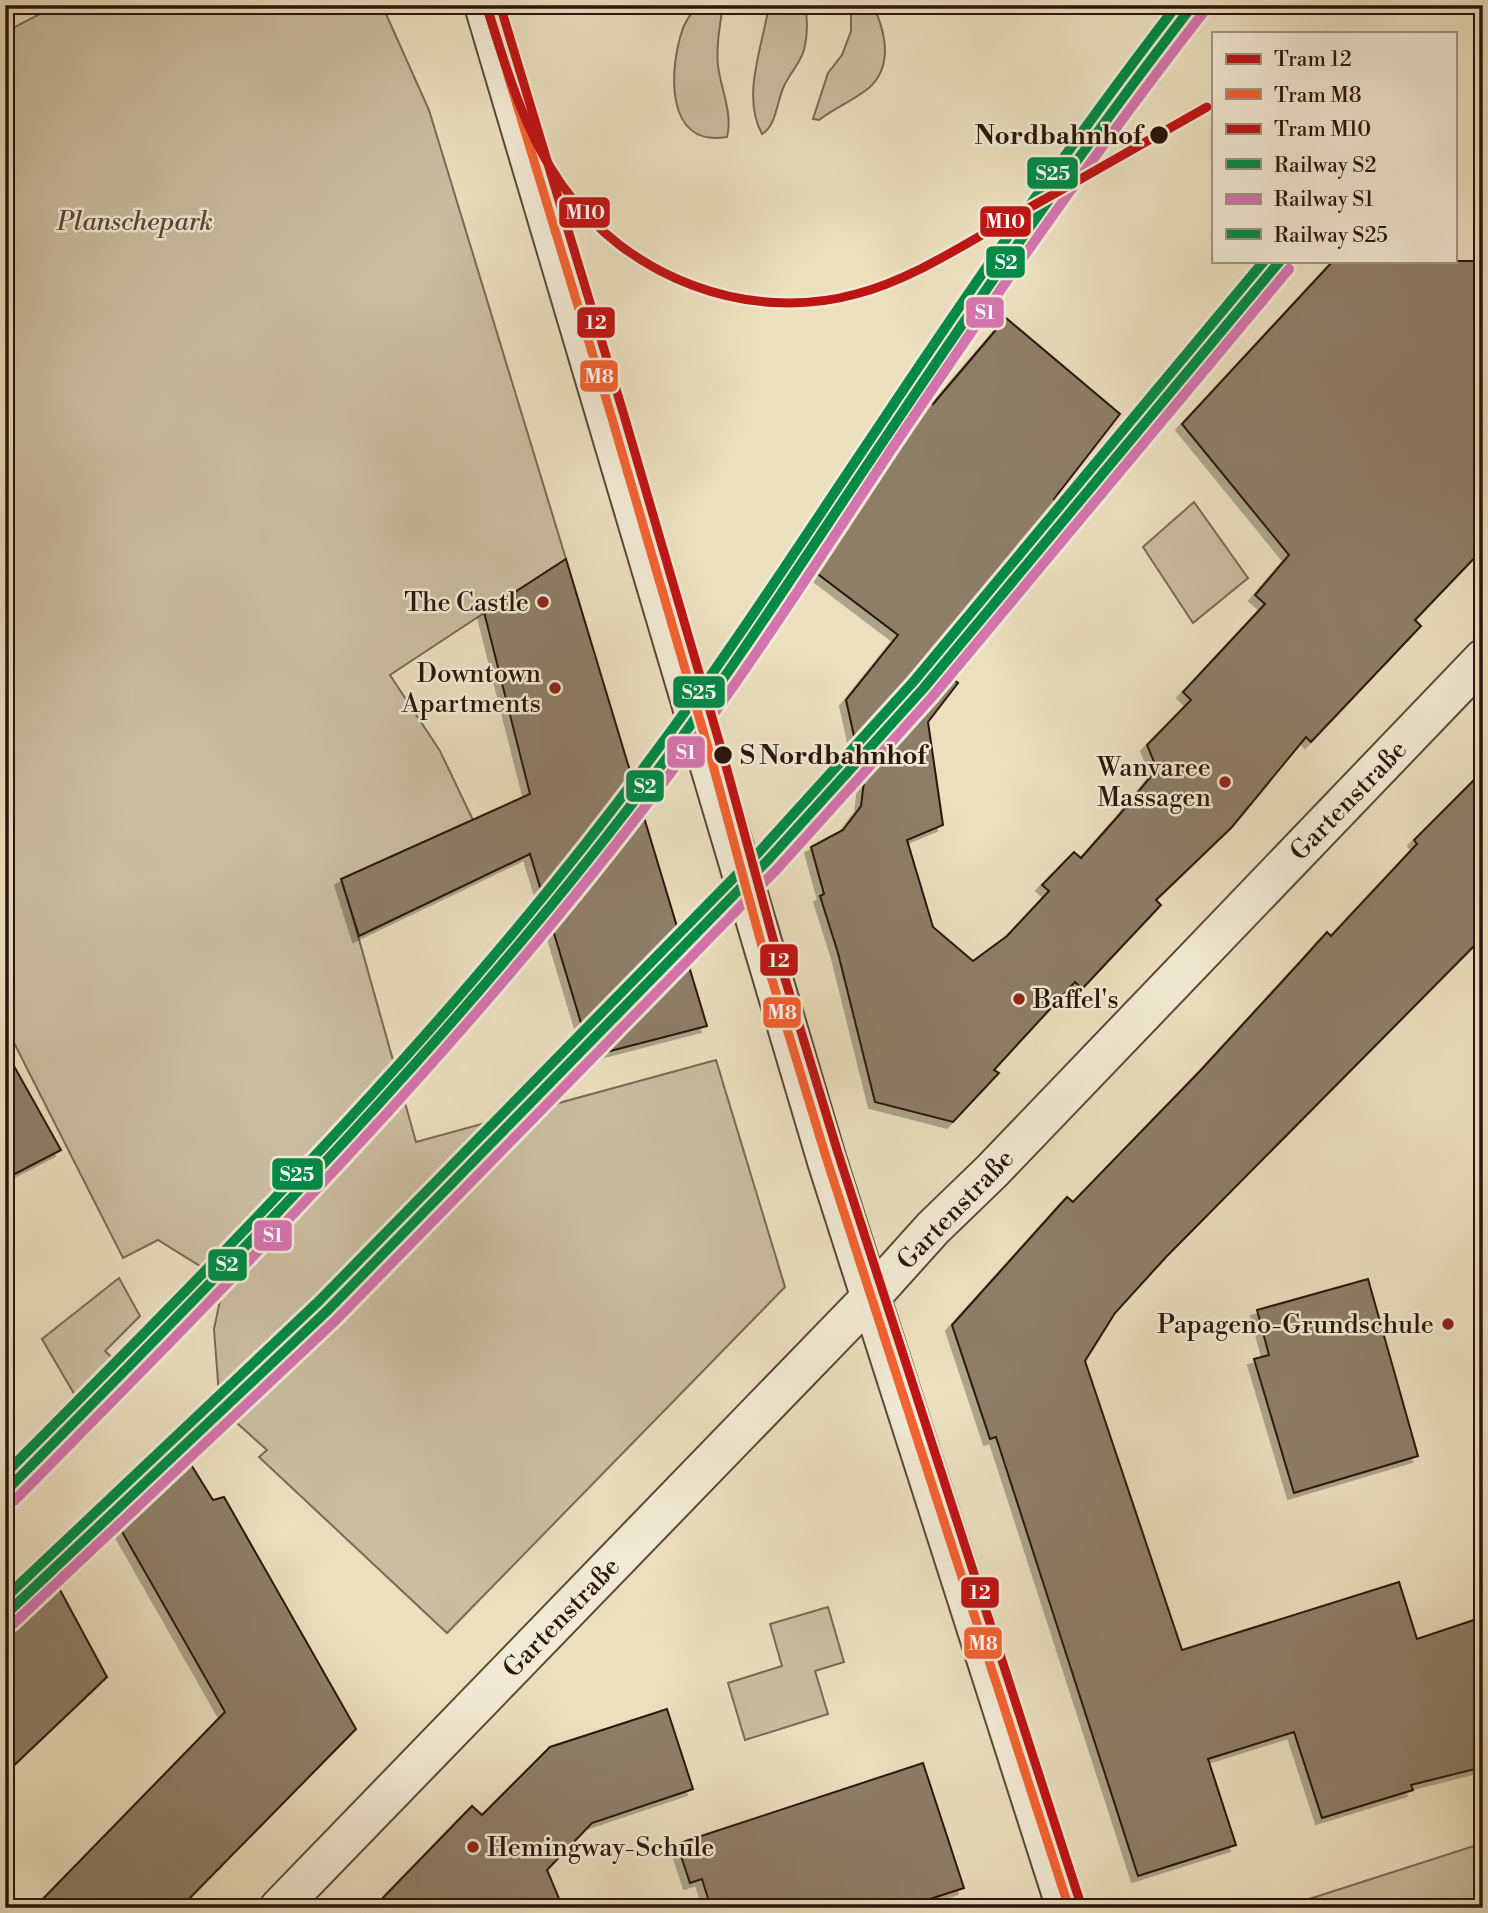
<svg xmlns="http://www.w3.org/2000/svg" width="1488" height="1913" font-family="'Libre Bodoni',serif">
<defs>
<filter id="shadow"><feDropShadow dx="-6" dy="6" stdDeviation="0" flood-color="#0004"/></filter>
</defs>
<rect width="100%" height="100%" fill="#ebdfbe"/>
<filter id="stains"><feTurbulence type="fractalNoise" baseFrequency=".00286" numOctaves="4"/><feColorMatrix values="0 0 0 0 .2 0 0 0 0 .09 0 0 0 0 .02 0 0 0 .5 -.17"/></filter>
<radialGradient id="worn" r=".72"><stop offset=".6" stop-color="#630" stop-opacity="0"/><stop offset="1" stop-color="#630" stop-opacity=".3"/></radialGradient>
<g fill="#cabda0" stroke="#7a6956" stroke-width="2">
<polygon points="57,5 382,5 429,110 566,559 390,675 440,751 473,820 342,879 416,1142 716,1060 785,1287 447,1633 259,1457 267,1450 220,1408 214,1329 224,1281 158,1240 123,1258 5,1025 5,32"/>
<path d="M697 5H723C720 25 716 46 718 66 721 89 733 114 727 137 664 148 669 68 683 28 686 20 692 13 697 5Z"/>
<path d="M769 5H805C808 21 808 34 804 50 800 63 791 72 785 84 777 98 777 126 762 134 741 96 763 45 769 5Z"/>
<path d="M851 5H873C885 31 894 64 870 87 855 100 834 108 819 120L813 119 828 73 842 55 851 31Z"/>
<polygon points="1194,502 1248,578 1193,623 1143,547"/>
<polygon points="119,1278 140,1316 105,1351 136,1381 90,1421 42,1339"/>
<polygon points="828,1607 844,1662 815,1671 828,1714 745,1740 728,1683 782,1666 770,1624"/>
<polygon points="1483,1843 1483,1908 1281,1908"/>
</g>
<g fill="#8e7e68" stroke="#2a150b" stroke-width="2" filter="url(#shadow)">
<polygon points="1333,261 1483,261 1483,549 1415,620 1421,626 1311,742 1306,737 1232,827 1156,900 1161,905 1082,989 1075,982 994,1070 999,1073 953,1122 875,1102 838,953 820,896 824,894 811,847 843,830 861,806 864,781 846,700 898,635 802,562 927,399 933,404 1006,318 1120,414 1054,499 1063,506 998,586 1009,595 945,673 958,683 928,722 943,825 907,840 933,927 973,961 1007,936 1049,891 1042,885 1074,852 1081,858 1120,814 1157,769 1147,745 1191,700 1183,692 1265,604 1255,595 1289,555 1182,424"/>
<polygon points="566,559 707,1026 591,1056 530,854 359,936 341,879 530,794 484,612"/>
<polygon points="1483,771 1483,937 1167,1256 1115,1313 1085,1361 1182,1650 1399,1582 1417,1639 1483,1617 1483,1767 1411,1785 1413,1790 1322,1818 1294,1732 1208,1759 1236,1845 1138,1876 996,1437 990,1439 952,1325 1067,1197 1073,1202 1200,1071 1301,961 1327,932 1331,936 1417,844 1414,840"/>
<polygon points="5,1050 61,1150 5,1179"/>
<polygon points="1368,1279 1418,1456 1294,1493 1254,1359 1269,1355 1257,1310"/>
<polygon points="190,1463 213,1500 224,1497 356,1729 180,1908 34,1908 225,1712 121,1530"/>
<polygon points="59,1588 107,1677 5,1774 5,1639"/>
<polygon points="667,1709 693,1789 592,1823 547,1870 563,1908 373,1908 472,1806 482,1815 550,1747"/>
<polygon points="923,1763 964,1888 902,1908 711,1908 702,1879 690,1883 677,1844"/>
</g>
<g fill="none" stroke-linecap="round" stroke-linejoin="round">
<defs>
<g id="minor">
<polyline points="484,5 827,1161 1066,1908"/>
<polyline points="279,1908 870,1298 933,1228 992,1171 1483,659"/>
</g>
</defs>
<use href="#minor" stroke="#5a4838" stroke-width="42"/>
<use href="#minor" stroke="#f2ead5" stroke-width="38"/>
<defs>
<g id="rail-1">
<path d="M5 1492C234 1260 465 1028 660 767 738 662 809 551 882 443 982 294 1083 147 1193 5"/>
<polyline points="5,1615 328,1310 769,859 923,689 1280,261"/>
</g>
<g id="rail-2">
<path d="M14 1501C243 1269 473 1037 669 775 748 670 819 559 891 450 991 302 1093 154 1203 13"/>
<polyline points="13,1624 337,1319 778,868 932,697 1289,269"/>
</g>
<g id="rail-3">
<path d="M5 1474C231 1246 460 1017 651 758 729 654 799 545 871 438 969 291 1069 145 1177 5"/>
<polyline points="5,1598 319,1301 760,851 914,681 1264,261"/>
</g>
</defs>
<use href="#rail-1" stroke="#f2ead5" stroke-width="16"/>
<use href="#rail-2" stroke="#f2ead5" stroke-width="16"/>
<use href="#rail-3" stroke="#f2ead5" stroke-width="16"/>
<use href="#rail-1" stroke="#018a47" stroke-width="10"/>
<use href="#rail-2" stroke="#d474ae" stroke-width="10"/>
<use href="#rail-3" stroke="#018a47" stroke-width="10"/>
<defs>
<polyline id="tram-1" points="500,5 623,412 723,755 775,946 838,1153 1082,1908"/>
<polyline id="tram-2" points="488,9 611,415 711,758 763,950 826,1157 1069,1908"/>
<path id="tram-3" d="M486 5C506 67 524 132 562 185 626 277 748 324 856 294 909 280 957 249 1004 222 1072 184 1139 146 1207 107"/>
</defs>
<use href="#tram-1" stroke="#f2ead5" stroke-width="14"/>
<use href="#tram-2" stroke="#f2ead5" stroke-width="14"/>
<use href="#tram-3" stroke="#f2ead5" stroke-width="14"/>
<use href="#tram-1" stroke="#be1414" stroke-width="9"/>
<use href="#tram-2" stroke="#f46231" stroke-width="9"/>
<use href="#tram-3" stroke="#be1414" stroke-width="9"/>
</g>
<g fill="#2a150b" stroke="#f2ead5" stroke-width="2.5">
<circle cx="1159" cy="135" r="10"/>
<circle cx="723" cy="755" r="10"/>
</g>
<g fill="#8f2418" stroke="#f2ead5" stroke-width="2.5">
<circle cx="543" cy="602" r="7"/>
<circle cx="555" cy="688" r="7"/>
<circle cx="1225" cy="782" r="7"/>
<circle cx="1019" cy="999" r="7"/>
<circle cx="1448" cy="1324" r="7"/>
<circle cx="473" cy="1847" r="7"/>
</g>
<g text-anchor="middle" stroke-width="5" stroke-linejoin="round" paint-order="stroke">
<g font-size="26" font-weight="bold" fill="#2a150b" stroke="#f2ead5" text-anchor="end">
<text x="1142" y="144">Nordbahnhof</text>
<text x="740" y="764" text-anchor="start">S Nordbahnhof</text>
</g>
<g font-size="26" font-style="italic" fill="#5a4738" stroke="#f2ead5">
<text x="135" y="230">Planschepark</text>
</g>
<g font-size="26" fill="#2a150b" stroke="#f2ead5" text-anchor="end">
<text x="529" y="611">The Castle</text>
<text x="541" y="682">Downtown<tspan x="541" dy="30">Apartments</tspan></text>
<text x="1211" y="776">Wanvaree<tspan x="1211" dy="30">Massagen</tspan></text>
<text x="1033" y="1008" text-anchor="start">Baffel's</text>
<text x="1434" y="1333">Papageno-Grundschule</text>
<text x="487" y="1856" text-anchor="start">Hemingway-Schule</text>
</g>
<g font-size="26" fill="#2a150b" stroke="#f2ead5">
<text transform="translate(1348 800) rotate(-46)" y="9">Gartenstraße</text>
<text transform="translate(955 1209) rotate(-46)" y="9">Gartenstraße</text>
<text transform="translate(561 1617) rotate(-46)" y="9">Gartenstraße</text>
</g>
</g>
<g stroke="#f2ead5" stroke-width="2.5">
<rect x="1026" y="156" width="53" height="34" rx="7" fill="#018a47"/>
<rect x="558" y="196" width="53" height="33" rx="7" fill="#be1414"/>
<rect x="979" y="205" width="53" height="33" rx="7" fill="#be1414"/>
<rect x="985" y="245" width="41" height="34" rx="7" fill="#018a47"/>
<rect x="965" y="296" width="40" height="33" rx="7" fill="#d474ae"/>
<rect x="576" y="306" width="40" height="33" rx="7" fill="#be1414"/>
<rect x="579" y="359" width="40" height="34" rx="7" fill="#f46231"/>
<rect x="672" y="675" width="54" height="34" rx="7" fill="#018a47"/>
<rect x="666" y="735" width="40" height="34" rx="7" fill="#d474ae"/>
<rect x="625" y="769" width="40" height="34" rx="7" fill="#018a47"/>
<rect x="759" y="943" width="40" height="34" rx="7" fill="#be1414"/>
<rect x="762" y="996" width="40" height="33" rx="7" fill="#f46231"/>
<rect x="271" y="1157" width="53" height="34" rx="7" fill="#018a47"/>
<rect x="253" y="1219" width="40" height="33" rx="7" fill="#d474ae"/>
<rect x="207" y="1248" width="41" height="34" rx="7" fill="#018a47"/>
<rect x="960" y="1576" width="40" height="33" rx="7" fill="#be1414"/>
<rect x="963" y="1626" width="40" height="34" rx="7" fill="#f46231"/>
</g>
<g font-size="19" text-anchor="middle" font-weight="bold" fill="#fff">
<text x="1053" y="180">S25</text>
<text x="585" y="219">M10</text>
<text x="1005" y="228">M10</text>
<text x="1006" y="269">S2</text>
<text x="985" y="319">S1</text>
<text x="596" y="329">12</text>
<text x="599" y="383">M8</text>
<text x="699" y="699">S25</text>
<text x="686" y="759">S1</text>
<text x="645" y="793">S2</text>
<text x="779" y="967">12</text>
<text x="782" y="1019">M8</text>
<text x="297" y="1181">S25</text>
<text x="273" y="1242">S1</text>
<text x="227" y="1271">S2</text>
<text x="980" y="1599">12</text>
<text x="983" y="1650">M8</text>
</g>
<rect width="1488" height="1913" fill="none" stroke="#ebdfbe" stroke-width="28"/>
<rect x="7" y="7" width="1474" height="1899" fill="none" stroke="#2a150b" stroke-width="3.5"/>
<rect x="14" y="14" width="1460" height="1885" fill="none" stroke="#2a150b" stroke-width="2"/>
<rect x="1212" y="32" width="245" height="231" fill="#f2ead5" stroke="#a29584" stroke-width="2"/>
<rect x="1226" y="54" width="35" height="10" fill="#be1414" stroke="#a29584" stroke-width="2"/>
<text x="1274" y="66" font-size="21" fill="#2a150b">Tram 12</text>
<rect x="1226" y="89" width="35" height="10" fill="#f46231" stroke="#a29584" stroke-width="2"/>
<text x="1274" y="102" font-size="21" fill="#2a150b">Tram M8</text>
<rect x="1226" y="124" width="35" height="10" fill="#be1414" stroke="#a29584" stroke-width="2"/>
<text x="1274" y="136" font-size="21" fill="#2a150b">Tram M10</text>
<rect x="1226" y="159" width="35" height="10" fill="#018a47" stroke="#a29584" stroke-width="2"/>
<text x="1274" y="172" font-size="21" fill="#2a150b">Railway S2</text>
<rect x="1226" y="194" width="35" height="10" fill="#d474ae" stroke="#a29584" stroke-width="2"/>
<text x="1274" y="206" font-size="21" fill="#2a150b">Railway S1</text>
<rect x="1226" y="229" width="35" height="10" fill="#018a47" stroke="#a29584" stroke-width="2"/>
<text x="1274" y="242" font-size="21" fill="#2a150b">Railway S25</text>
<rect width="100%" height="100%" filter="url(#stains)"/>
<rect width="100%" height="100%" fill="url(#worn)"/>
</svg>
